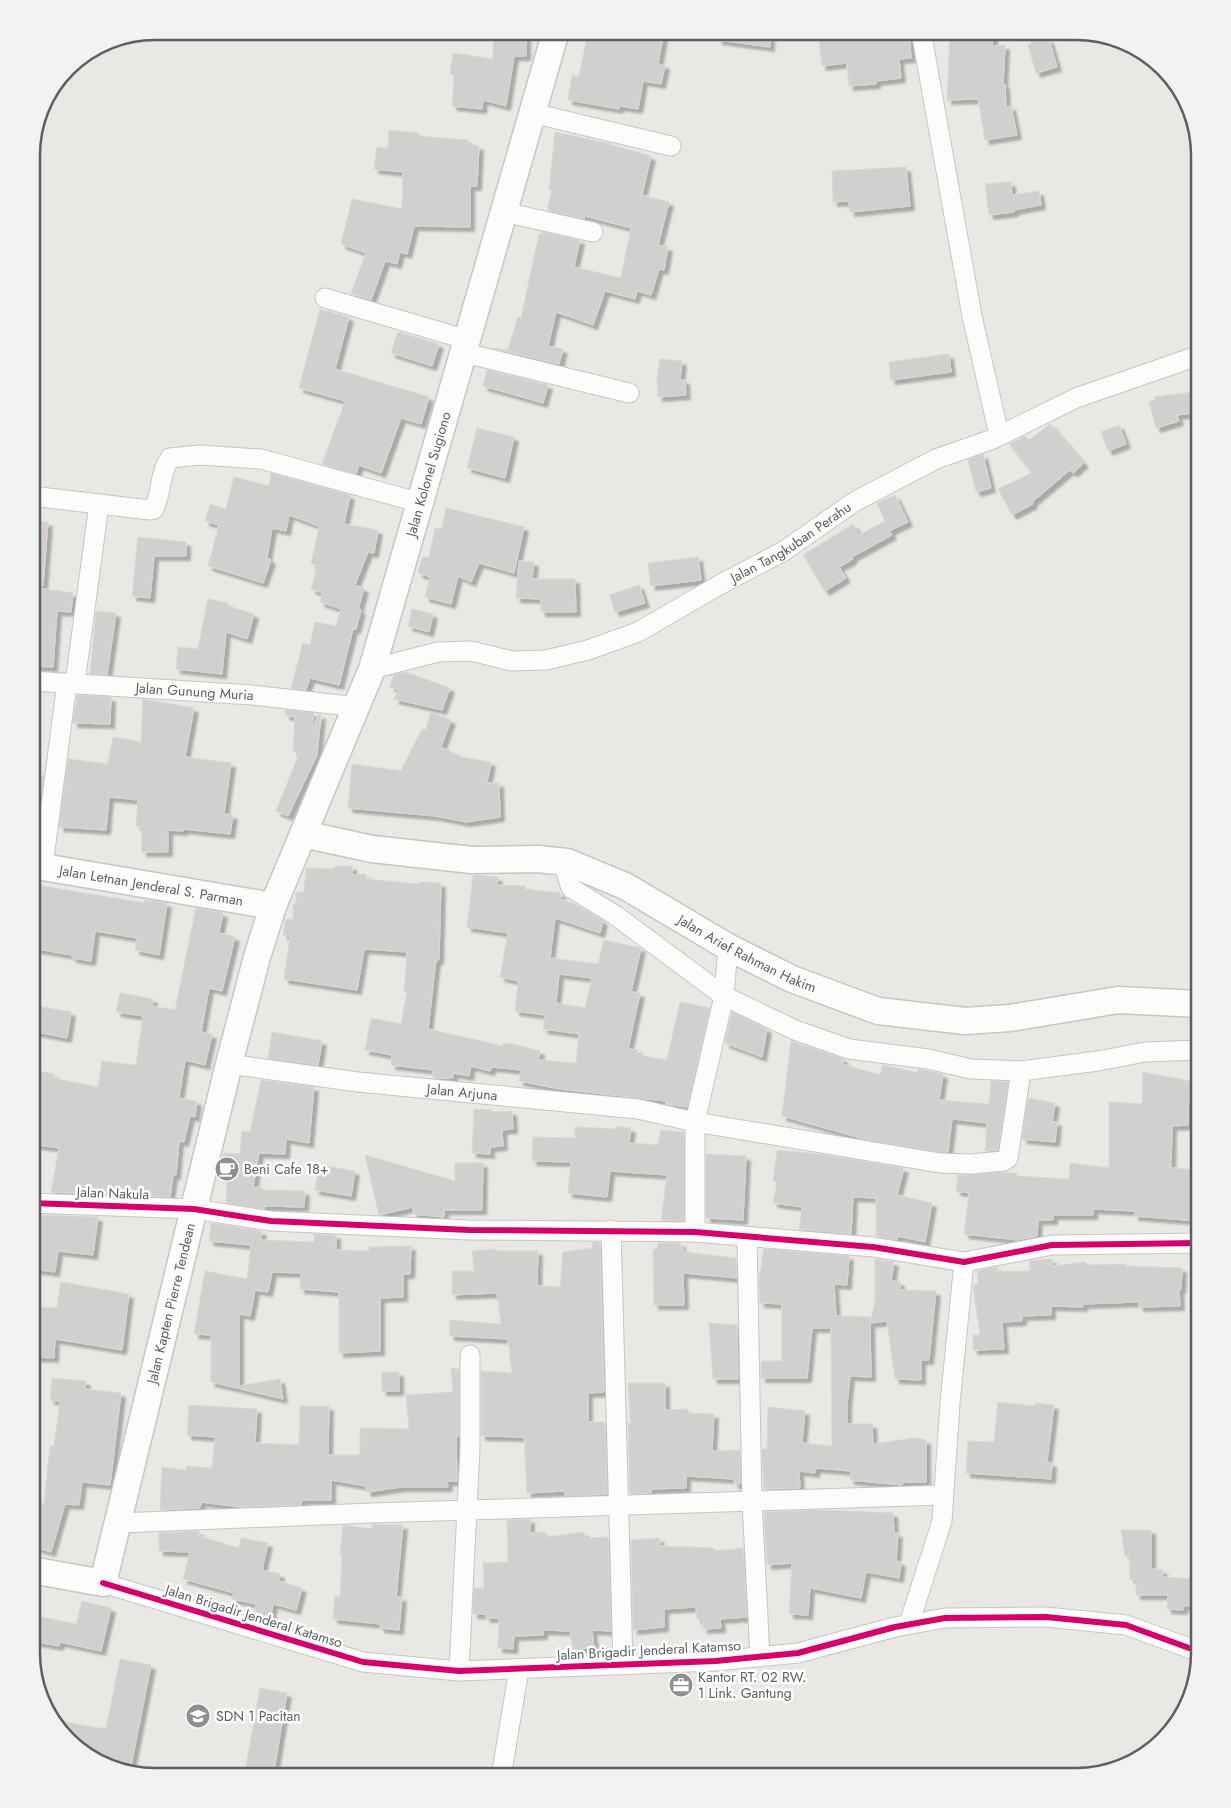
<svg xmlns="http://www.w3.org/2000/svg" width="1231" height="1808" font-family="Jost,sans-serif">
<defs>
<filter id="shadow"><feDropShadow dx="4.5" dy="4.5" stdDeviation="1" flood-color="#0004"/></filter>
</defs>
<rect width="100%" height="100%" fill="#eae8e5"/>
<g fill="#d2d0cf" stroke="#dad7d4" fill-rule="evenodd" filter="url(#shadow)">
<polygon points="493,31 526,31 526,56 514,56 506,106 483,100 482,109 452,106 454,75 450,74 453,53 493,59"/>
<polygon points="588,31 664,31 658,64 665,65 661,84 643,81 638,109 619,106 619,109 568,100 572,75 579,77"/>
<polygon points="719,31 770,31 770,47 718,40"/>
<polygon points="818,31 909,31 911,58 899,59 901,78 876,81 876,84 849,86 847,63 822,66"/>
<polygon points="950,31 994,31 992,46 1005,45 1003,85 1005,84 1006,107 1011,106 1017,135 985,140 978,99 947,100"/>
<polygon points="1049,39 1057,67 1036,73 1028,45 1031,45 1031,41"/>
<polygon points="389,130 419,133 419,136 468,140 468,145 479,146 477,186 470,186 470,227 414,226 407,254 400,252 397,264 385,261 371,300 351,293 366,253 341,244 352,199 402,209 403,172 374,169 377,147 388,148"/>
<polygon points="555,132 612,144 612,145 651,156 642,195 669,202 658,245 668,247 664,270 659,269 651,295 637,291 635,299 605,291 593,325 556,312 548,346 563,349 559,364 492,348 508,350 518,317 521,318 539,234 541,235 542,232 580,240 574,267 621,278 631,228 585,216 584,219 547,210 552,190 549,190"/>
<polygon points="906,167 910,206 850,212 849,201 833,202 832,171"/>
<polygon points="1011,182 1012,195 1039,191 1041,205 1014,210 1014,212 989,215 985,184"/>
<polygon points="320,309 349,317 335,369 429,397 421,424 401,418 381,473 359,465 356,474 322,464 345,401 299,388"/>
<polygon points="398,332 439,344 432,366 391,353"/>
<polygon points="949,354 951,372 891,380 889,362"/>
<polygon points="660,359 682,361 680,380 685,380 686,395 658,397 657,381"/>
<polygon points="487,370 548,385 543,403 483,386"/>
<polygon points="1200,391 1200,412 1177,415 1179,421 1156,428 1149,402 1155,400 1155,397"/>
<polygon points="1050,424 1084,463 1073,473 1070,470 1032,502 1033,504 1012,515 998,489 1032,473 1009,444 1025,436 1029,440"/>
<polygon points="1119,425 1126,444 1108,451 1101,432"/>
<polygon points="477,428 514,437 505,478 467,468"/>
<polygon points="983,454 991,488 976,492 968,460"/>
<polygon points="271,473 350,495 344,524 378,530 374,553 368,552 355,585 364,588 358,610 361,610 356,629 353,629 339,685 310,678 306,690 291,688 303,643 310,645 315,622 336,626 341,609 320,602 322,593 311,589 318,565 311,564 319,526 289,515 286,531 272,528 267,558 271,560 263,583 208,566 219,525 205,521 210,504 226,509 234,477 269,486"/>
<polygon points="895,495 908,522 889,531 877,503"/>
<polygon points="446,508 524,527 514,573 479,563 471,582 458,576 451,604 425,597 430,577 418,573 422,557 429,558 435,528 442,529"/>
<polygon points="31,521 48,522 43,586 31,585"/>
<polygon points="884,522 892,535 852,557 853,559 839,567 846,578 825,591 803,555 853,524 859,535"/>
<polygon points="138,537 186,542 186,556 154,556 150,598 132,596"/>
<polygon points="698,557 701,580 651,586 648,563"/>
<polygon points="519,561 534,562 532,579 575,579 576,612 541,612 541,599 516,598"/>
<polygon points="639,585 645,603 615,612 610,595"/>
<polygon points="37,588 73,593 71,612 57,611 53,667 31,666"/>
<polygon points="208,599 228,603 228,606 254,614 247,639 226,632 222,674 176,669 178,647 198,649"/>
<polygon points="412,609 433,614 429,632 408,626"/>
<polygon points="96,611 116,613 107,675 90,674"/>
<polygon points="406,672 450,688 442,710 394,699 398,690 390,687 394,675"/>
<polygon points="77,695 111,697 110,724 73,723"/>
<polygon points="143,699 194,708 185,757 231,763 224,814 233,815 230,834 183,829 183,831 168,830 168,852 142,852 142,827 136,826 138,800 109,797 106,830 59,827 68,759 108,764 113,737 141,742"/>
<polygon points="286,710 314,713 311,729 319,714 321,715 317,755 288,816 276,811 300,752 293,751 295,717 285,715"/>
<polygon points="430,712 451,720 441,747 462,757 491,762 487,783 499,783 500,817 466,822 435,816 348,808 352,764 401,771 422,729 426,730"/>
<polygon points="31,773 44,776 37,825 31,824"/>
<path d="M335 866H352V875L366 874V879L419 884V882L441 883 439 960H436L428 1029 503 1046V1043L513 1044 540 1051 538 1060 576 1063 579 1034 543 1029 545 1015 515 1011 518 981 500 977 508 933 467 927 473 875 498 877 497 885 526 886 525 889 561 893 560 899 575 904 603 921 600 933 555 918 550 958 598 964 604 940 641 948 631 992 640 993 628 1049 638 1050 637 1055 667 1060 680 1002 710 1008 687 1107 666 1104V1101L560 1089 519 1081 521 1070 492 1067 490 1071 471 1066 469 1076 453 1073V1078H433V1070L391 1065 392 1055 365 1050 371 1018 401 1024 407 992 404 991 407 952 364 949 357 990 284 979 290 936 283 935 285 919 293 920V904H296V893L304 892 306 868 335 869ZM559 974 592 978 585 1008 556 1003Z"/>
<polygon points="31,884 144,903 145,900 167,903 159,955 135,950 137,938 95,931 91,961 72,958 72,955 31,948"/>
<polygon points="196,908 223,913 219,933 235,937 222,991 209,988 201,1032 212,1034 205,1065 185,1060 179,1098 197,1101 195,1117 190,1116 184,1142 179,1141 176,1175 173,1175 170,1197 51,1192 59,1148 31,1144 31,1070 54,1074 53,1078 98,1087 102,1061 136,1065 143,1016 116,1012 120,993 153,999 152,1006 175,1010"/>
<polygon points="31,1005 71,1012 67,1038 31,1031"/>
<polygon points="732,1012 767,1029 762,1057 725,1043"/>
<polygon points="272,1032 322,1041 318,1065 268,1058"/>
<polygon points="791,1041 844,1059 842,1064 880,1075 883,1065 918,1073 918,1069 943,1074 939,1100 989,1104 991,1081 1008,1082 998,1150 985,1151 987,1123 952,1119 948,1152 941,1152 868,1140 782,1116"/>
<polygon points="1143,1072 1200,1083 1200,1106 1188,1104 1188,1125 1172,1126 1171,1168 1200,1170 1199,1221 1134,1216 1135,1211 1093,1209 1093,1215 1053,1215 1053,1220 1038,1220 1037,1236 1017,1240 964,1234 969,1193 956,1191 958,1175 1007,1172 1007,1173 1017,1173 1017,1176 1069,1179 1070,1163 1109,1168 1109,1102 1142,1104"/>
<polygon points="261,1080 314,1087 309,1143 286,1139 285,1154 259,1153 253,1187 263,1188 263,1190 305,1191 304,1207 265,1206 264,1209 226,1203 227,1178 221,1177 224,1153 240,1154 242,1131 250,1132"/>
<polygon points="1028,1098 1055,1103 1052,1122 1057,1122 1055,1142 1022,1139"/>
<polygon points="474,1109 492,1110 492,1112 512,1111 513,1129 502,1130 503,1146 490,1147 490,1154 472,1153"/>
<polygon points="616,1126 631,1128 629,1143 658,1145 661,1130 684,1132 684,1221 661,1220 667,1175 610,1171 607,1197 568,1193 571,1162 532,1161 533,1137 575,1138 575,1127 616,1129"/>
<polygon points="777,1150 818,1154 904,1168 897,1195 932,1203 925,1242 898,1236 897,1240 876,1236 876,1198 853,1197 851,1234 799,1229 802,1207 773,1203 777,1182 773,1181"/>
<polygon points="706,1154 746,1156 743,1220 706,1218"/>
<polygon points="365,1155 455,1181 455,1163 483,1163 482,1210 444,1210 444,1217 413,1214 413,1207 379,1215"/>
<polygon points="319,1165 355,1171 351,1196 315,1190"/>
<polygon points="40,1215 98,1217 93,1255 58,1251 55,1272 31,1269 31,1217 40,1218"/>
<polygon points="211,1223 262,1231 261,1240 314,1242 314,1234 336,1235 336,1250 369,1251 369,1247 411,1246 410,1274 403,1274 403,1297 380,1298 380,1351 339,1353 339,1292 300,1289 301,1273 272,1272 268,1292 255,1290 250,1316 239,1314 239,1386 280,1379 283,1399 211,1382 211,1335 194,1334 205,1271 247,1279 251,1245 209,1241"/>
<polygon points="592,1242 600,1242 604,1392 588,1393 588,1422 605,1422 607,1494 565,1496 565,1491 527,1493 524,1437 481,1436 481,1371 512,1373 508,1339 450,1336 449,1320 501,1324 497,1293 452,1295 452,1271 474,1271 472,1251 496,1249 496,1251 538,1251 537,1286 560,1287 563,1252 593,1248"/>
<polygon points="658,1243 681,1243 680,1248 683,1248 683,1252 736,1258 737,1278 683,1273 684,1305 654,1305 653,1249 657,1249"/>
<polygon points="764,1249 849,1256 847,1285 834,1284 836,1316 870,1317 870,1322 875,1303 875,1259 894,1262 891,1281 900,1282 900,1290 936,1291 929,1360 921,1360 921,1380 895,1379 887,1321 870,1323 871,1377 850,1376 847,1405 847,1424 872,1424 873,1444 914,1438 926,1440 926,1482 904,1482 902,1485 850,1480 851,1471 816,1468 815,1473 799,1471 800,1488 764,1489 762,1449 767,1449 768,1407 805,1411 802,1443 832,1446 831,1328 812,1328 807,1378 761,1378 761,1361 782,1361 782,1304 760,1303 759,1281"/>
<polygon points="1052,1259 1052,1266 1086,1262 1087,1265 1126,1264 1126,1266 1182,1268 1181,1289 1179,1289 1180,1306 1139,1307 1139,1302 1083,1304 1083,1307 1051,1306 1051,1315 1022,1316 1022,1321 1002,1322 1004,1349 973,1350 973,1335 980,1335 973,1285 978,1284 977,1271 997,1267 997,1272 1030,1271 1030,1261"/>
<polygon points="61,1282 129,1294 122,1350 55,1339 54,1358 35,1357 37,1307 57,1308"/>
<polygon points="709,1323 737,1325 738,1379 713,1379"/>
<polygon points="451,1368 459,1369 459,1436 456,1436 457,1481 447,1481 448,1487 402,1487 367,1492 366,1486 331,1480 331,1500 302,1500 301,1505 241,1507 201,1502 200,1508 160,1510 162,1467 186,1470 187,1466 212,1468 215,1437 187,1435 189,1405 257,1409 255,1443 299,1445 300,1406 329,1406 328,1455 360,1455 360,1428 409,1429 406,1395 453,1392"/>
<rect x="382" y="1372" width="17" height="19"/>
<polygon points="52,1378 86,1381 85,1389 121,1393 110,1485 82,1482 79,1505 65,1504 51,1552 31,1546 31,1517 35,1502 44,1504 50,1446 54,1446 60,1401 50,1400"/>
<polygon points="628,1383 665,1383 665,1410 688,1409 688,1413 714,1414 712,1451 740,1450 740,1484 734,1484 734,1479 686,1476 686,1488 651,1489 651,1493 630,1494 628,1423 631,1423"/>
<polygon points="998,1402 1035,1406 1035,1403 1054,1405 1047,1462 1052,1463 1051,1479 966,1473 968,1441 994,1442"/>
<polygon points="822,1510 893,1513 894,1533 898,1533 896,1561 901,1562 899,1578 866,1572 861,1598 810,1588 808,1615 789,1614 792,1563 767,1565 764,1512"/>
<polygon points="530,1519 530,1533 546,1532 546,1537 584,1532 585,1538 608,1537 611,1631 592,1630 594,1647 573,1650 570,1631 543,1630 543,1635 514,1636 513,1649 498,1648 499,1618 486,1618 486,1614 473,1614 474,1588 484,1589 483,1563 508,1562 507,1520"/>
<polygon points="372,1524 403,1525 396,1597 402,1597 399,1630 380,1628 380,1624 333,1619 335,1596 340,1597 342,1554 340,1554 343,1525 372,1529"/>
<polygon points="1121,1530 1151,1530 1151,1569 1163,1570 1162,1577 1200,1579 1200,1605 1183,1606 1183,1610 1167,1609 1168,1595 1136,1595 1136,1579 1130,1579 1129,1555 1125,1556"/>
<polygon points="199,1531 199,1536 239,1548 241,1538 268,1543 262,1570 280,1574 279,1581 302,1588 296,1610 273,1604 270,1620 254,1616 256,1604 232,1599 234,1593 183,1579 190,1552 159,1551 159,1533"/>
<polygon points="659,1538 660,1546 714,1548 714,1551 743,1548 747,1617 720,1619 721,1628 703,1629 703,1619 697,1619 696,1607 664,1609 664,1627 633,1630 631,1540"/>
<polygon points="82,1601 111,1608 101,1651 60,1642 59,1646 31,1641 31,1615 76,1624"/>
<polygon points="120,1659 151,1665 130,1771 87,1756 52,1720 106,1729"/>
<polygon points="260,1688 287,1693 273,1777 244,1777"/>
</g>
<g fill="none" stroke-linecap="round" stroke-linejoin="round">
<defs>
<g id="street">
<polyline points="921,31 972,316 999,435"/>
<polyline points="532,113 671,146"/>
<polyline points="504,212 593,232"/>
<polyline points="325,298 468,340"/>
<polyline points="465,353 629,393"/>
<path d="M31 496 150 510 154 509C162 492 159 474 170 458L200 455 261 459 421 503"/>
<path id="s1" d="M372 669 438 652 471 651 512 661 546 660 588 650 638 632 721 584 784 551 854 502 936 459 993 439 1076 398 1200 355"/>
<path id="s2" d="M31 681 252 695 358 707"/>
<polyline points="75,683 99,504"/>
<polyline points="567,862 566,872 571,888 615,915 724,996 795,1030 849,1049 928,1059 971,1069 1021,1071 1098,1061 1145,1052 1200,1050"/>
<polyline points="43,866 67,683"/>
<path id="s3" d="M229 1064 358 1082 638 1109 695 1122 940 1163 970 1164 1004 1161 1008 1158 1021 1071"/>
<polyline points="31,1203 194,1209 271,1221 469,1230 695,1232 873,1247 964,1262 1052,1245 1200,1243"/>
<polyline points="611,1230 623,1665"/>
<polyline points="695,1232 695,1122 724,996 728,947"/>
<polyline points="747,1237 752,1501 760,1657"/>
<polyline points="118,1523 372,1513 943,1495"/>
<polyline points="103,1583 363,1662 459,1671 716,1661 798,1653 895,1627 945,1618 1046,1617 1126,1625 1200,1652"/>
<polyline points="909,1624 942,1521 950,1403 964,1262"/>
<polyline points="459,1671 470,1448 470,1355"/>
<polyline points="501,1777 519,1669"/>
</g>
<g id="secondary">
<path id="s4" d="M303 834 372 849 472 860 538 859 567 862 625 886 728 947 792 979 878 1011 965 1021 1010 1018 1118 1000 1200 1004"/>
<path id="s5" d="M31 865 273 906"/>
<path id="s6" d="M31 1570 103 1583 229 1064 257 957 273 906 372 669 556 31"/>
</g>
</defs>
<use href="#street" stroke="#c6c6c6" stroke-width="21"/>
<use href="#secondary" stroke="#c5c6c6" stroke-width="29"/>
<use href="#street" stroke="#fcfcfb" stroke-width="19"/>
<use href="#secondary" stroke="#fcfcfb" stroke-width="26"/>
<defs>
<g id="cycleway">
<polyline points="31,1203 194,1209 271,1221 469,1230 695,1232 873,1247 964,1262 1052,1245 1200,1243"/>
<polyline points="103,1583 363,1662 459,1671 716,1661 798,1653 895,1627 945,1618 1046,1617 1126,1625 1200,1652"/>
</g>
</defs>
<use href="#cycleway" stroke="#fff" stroke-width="9"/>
<use href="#cycleway" stroke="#d6006c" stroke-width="6"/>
</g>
<defs>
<symbol id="cafe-disc" viewBox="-11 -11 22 22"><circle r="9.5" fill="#8c9090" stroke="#fff"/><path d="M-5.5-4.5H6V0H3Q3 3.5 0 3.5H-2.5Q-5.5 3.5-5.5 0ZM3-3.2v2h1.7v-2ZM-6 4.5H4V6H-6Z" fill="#fff"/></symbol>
<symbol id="office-disc" viewBox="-11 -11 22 22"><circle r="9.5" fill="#8c9090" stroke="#fff"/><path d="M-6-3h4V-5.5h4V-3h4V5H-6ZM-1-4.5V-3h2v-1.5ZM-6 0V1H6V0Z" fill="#fff"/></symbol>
<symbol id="school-disc" viewBox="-11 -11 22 22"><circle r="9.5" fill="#8c9090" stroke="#fff"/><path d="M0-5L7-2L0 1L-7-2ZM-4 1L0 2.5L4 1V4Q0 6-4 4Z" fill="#fff"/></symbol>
</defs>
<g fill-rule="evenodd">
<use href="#cafe-disc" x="213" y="1155" width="28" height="28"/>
<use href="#office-disc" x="667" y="1671" width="28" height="28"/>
<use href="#school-disc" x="184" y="1702" width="28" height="28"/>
</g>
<g text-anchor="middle" stroke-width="5" stroke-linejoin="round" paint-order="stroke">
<g font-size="14" fill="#5a6063" stroke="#fff">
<text dy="5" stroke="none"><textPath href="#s6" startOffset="1231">Jalan Kolonel Sugiono</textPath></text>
<text dy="5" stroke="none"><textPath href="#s1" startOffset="451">Jalan Tangkuban Perahu</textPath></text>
<text dy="5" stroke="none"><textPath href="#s2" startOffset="164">Jalan Gunung Muria</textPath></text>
<text dy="5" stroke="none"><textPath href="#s5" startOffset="122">Jalan Letnan Jenderal S. Parman</textPath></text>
<text dy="5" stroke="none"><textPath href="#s4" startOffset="469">Jalan Arief Rahman Hakim</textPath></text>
<text dy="5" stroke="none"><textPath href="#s3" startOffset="235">Jalan Arjuna</textPath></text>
<text transform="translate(113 1193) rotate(2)" y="5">Jalan Nakula</text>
<text dy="5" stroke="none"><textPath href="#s6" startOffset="361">Jalan Kapten Pierre Tendean</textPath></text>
<text transform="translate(254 1616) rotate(17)" y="5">Jalan Brigadir Jenderal Katamso</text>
<text transform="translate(649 1650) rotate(-3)" y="5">Jalan Brigadir Jenderal Katamso</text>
</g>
<g font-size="14" fill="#5a6063" stroke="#fff" text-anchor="start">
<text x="244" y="1174">Beni Cafe 18+</text>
<text x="698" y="1682">Kantor RT. 02 RW.<tspan x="698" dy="16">1 Link. Gantung</tspan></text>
<text x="216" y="1721">SDN 1 Pacitan</text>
</g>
</g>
<path d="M0 0H1231V1808H0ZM155 40H1076A115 115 0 0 1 1191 155V1653A115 115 0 0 1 1076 1768H155A115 115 0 0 1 40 1653V155A115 115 0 0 1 155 40Z" fill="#f2f2f3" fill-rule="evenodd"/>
<path fill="none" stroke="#5a6063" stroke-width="2.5" d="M155 40H1076A115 115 0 0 1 1191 155V1653A115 115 0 0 1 1076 1768H155A115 115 0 0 1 40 1653V155A115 115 0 0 1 155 40Z"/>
</svg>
